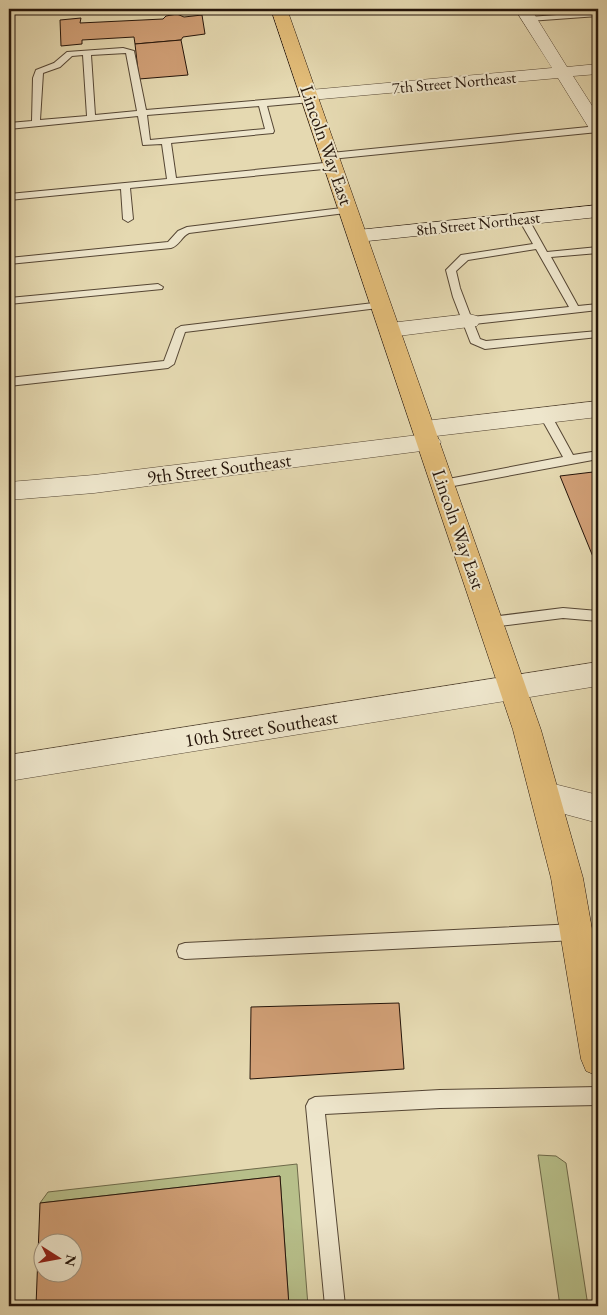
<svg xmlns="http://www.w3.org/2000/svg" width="607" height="1315" font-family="'EB Garamond',serif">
<rect width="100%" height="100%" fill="#e5d9b1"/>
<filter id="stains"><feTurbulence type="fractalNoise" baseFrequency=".004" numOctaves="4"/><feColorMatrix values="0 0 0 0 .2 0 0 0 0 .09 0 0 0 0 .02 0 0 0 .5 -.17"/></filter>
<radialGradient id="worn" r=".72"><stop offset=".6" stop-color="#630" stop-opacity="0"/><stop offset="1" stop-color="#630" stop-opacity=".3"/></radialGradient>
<g fill="#b7bf8a" stroke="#6e6a4a">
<polygon points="538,1155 556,1156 566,1163 588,1306 560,1306"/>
<polygon points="297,1164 308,1306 289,1306 280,1176 40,1203 48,1192"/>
</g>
<g fill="#d09f76" stroke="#25150a" fill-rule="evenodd">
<polygon points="177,14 184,17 202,15 205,34 183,37 181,40 135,44 134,37 82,40 82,44 61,46 60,20 81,18 80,23 163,19 166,16"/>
<polygon points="181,40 188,75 139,79 135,44"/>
<polygon points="593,472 598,483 598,569 560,476"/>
<polygon points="399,1003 404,1069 250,1079 251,1007"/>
<path d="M280 1176 289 1306H36L40 1203ZM42 1242H72V1272H42Z"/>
</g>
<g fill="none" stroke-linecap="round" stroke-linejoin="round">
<defs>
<g id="lane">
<polygon points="598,12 598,16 529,21 525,19 529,17"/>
<path d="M123 48 134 51 146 110 311 96 315 99 311 102 267 106 274 131 273 133 171 143 176 178 334 162 339 165 334 168 130 188 133 219 128 222 123 219 121 189 9 200V194L167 179 162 144 143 145 138 116 9 129V123L32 121 33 78 36 70 54 63 67 52ZM126 53 137 111 95 115 91 55ZM83 55 87 116 40 120 43 73 60 67 72 56ZM259 106 265 129 150 140 147 115Z"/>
<polygon points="598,126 598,132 331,159 326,156 331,153"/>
<path d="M350 207 353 208V212L189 233C182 236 179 246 171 248L9 264V258L168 242 178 231 187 227Z"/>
<path d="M523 215 528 218 547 252 598 247V253L551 257 578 306 598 304V310L474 324 480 339 486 341 598 331V337L485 349 471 343 470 341 453 297 446 270 461 255 533 244 518 218ZM536 249 569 307 471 317 460 288 456 271 468 260Z"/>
<polygon points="158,284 163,287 162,289 9,304 9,298"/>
<polygon points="382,302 386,303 387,305 386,307 185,332 174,364 168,368 9,386 9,378 164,361 176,329 181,326"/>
<polygon points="546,412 550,413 573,455 598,451 598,459 443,488 439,487 437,484 443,480 563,457 540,416"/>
<polygon points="563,608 598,611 598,621 563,618 491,627 486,626 484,622 486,618 491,617"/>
<polygon points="576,924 582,926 584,932 582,938 576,940 185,959 179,957 177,951 179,945 185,943"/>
<polygon points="598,1087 598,1105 440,1108 325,1114 345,1306 325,1306 306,1106 309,1100 315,1097 440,1090"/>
</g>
<g id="street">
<polygon points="515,9 531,9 567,67 598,64 598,74 573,76 598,115 598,134 592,133 558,78 310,100 304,99 302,95 304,91 310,90 552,68"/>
<polygon points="469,314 477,316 480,321 477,326 390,337 382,335 379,330 382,325 390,323"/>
<polygon points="598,401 598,417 436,436 441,442 437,448 429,450 94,493 9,500 9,482 94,475 418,435 413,429 417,423 425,421"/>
<polygon points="598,662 598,686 9,781 9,755"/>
<polygon points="546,782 598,795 598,823 535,806 531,796 535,786"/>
</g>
<polygon id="secondary" points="598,205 598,217 358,242 351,240 348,236 351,232 358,230"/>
<polygon id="primary" points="271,9 287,9 541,730 583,878 598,963 598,1076 586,1071 581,1059 551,878 513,730"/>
</defs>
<use href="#lane" stroke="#554634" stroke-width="2"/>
<use href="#street" stroke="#554634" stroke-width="1"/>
<use href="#secondary" stroke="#25150a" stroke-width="1"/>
<use href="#primary" stroke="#25150a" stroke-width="1"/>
<use href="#lane" fill="#eee6cc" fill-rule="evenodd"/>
<use href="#street" fill="#eee6cc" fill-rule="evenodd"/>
<use href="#secondary" fill="#eee6cc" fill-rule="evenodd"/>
<use href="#primary" fill="#e2bc78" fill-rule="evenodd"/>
</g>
<g text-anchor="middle" stroke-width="4" stroke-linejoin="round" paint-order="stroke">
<g font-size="16" fill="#25150a" stroke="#eee6cc">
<text transform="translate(454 82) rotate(-5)" y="6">7th Street Northeast</text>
<text transform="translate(478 223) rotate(-6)" y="6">8th Street Northeast</text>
</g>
<g font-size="19" fill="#25150a" stroke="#eee6cc">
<text transform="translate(327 145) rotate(71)" y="7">Lincoln Way East</text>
<text transform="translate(219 468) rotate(-7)" y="7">9th Street Southeast</text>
<text transform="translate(459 529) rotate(71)" y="7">Lincoln Way East</text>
<text transform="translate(261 728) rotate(-9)" y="7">10th Street Southeast</text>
</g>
</g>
<rect width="607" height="1315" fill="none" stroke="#e5d9b1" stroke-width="30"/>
<rect x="10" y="10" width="587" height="1295" fill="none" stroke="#25150a" stroke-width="2.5"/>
<rect x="15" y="15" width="577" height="1285" fill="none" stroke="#25150a"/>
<g transform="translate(58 1258) rotate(101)"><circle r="24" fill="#eee6cc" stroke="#9e927e"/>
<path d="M0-4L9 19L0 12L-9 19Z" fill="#8f2418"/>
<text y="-8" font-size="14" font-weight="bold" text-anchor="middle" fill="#25150a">N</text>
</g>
<rect width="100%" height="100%" filter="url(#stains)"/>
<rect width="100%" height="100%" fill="url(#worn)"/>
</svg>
